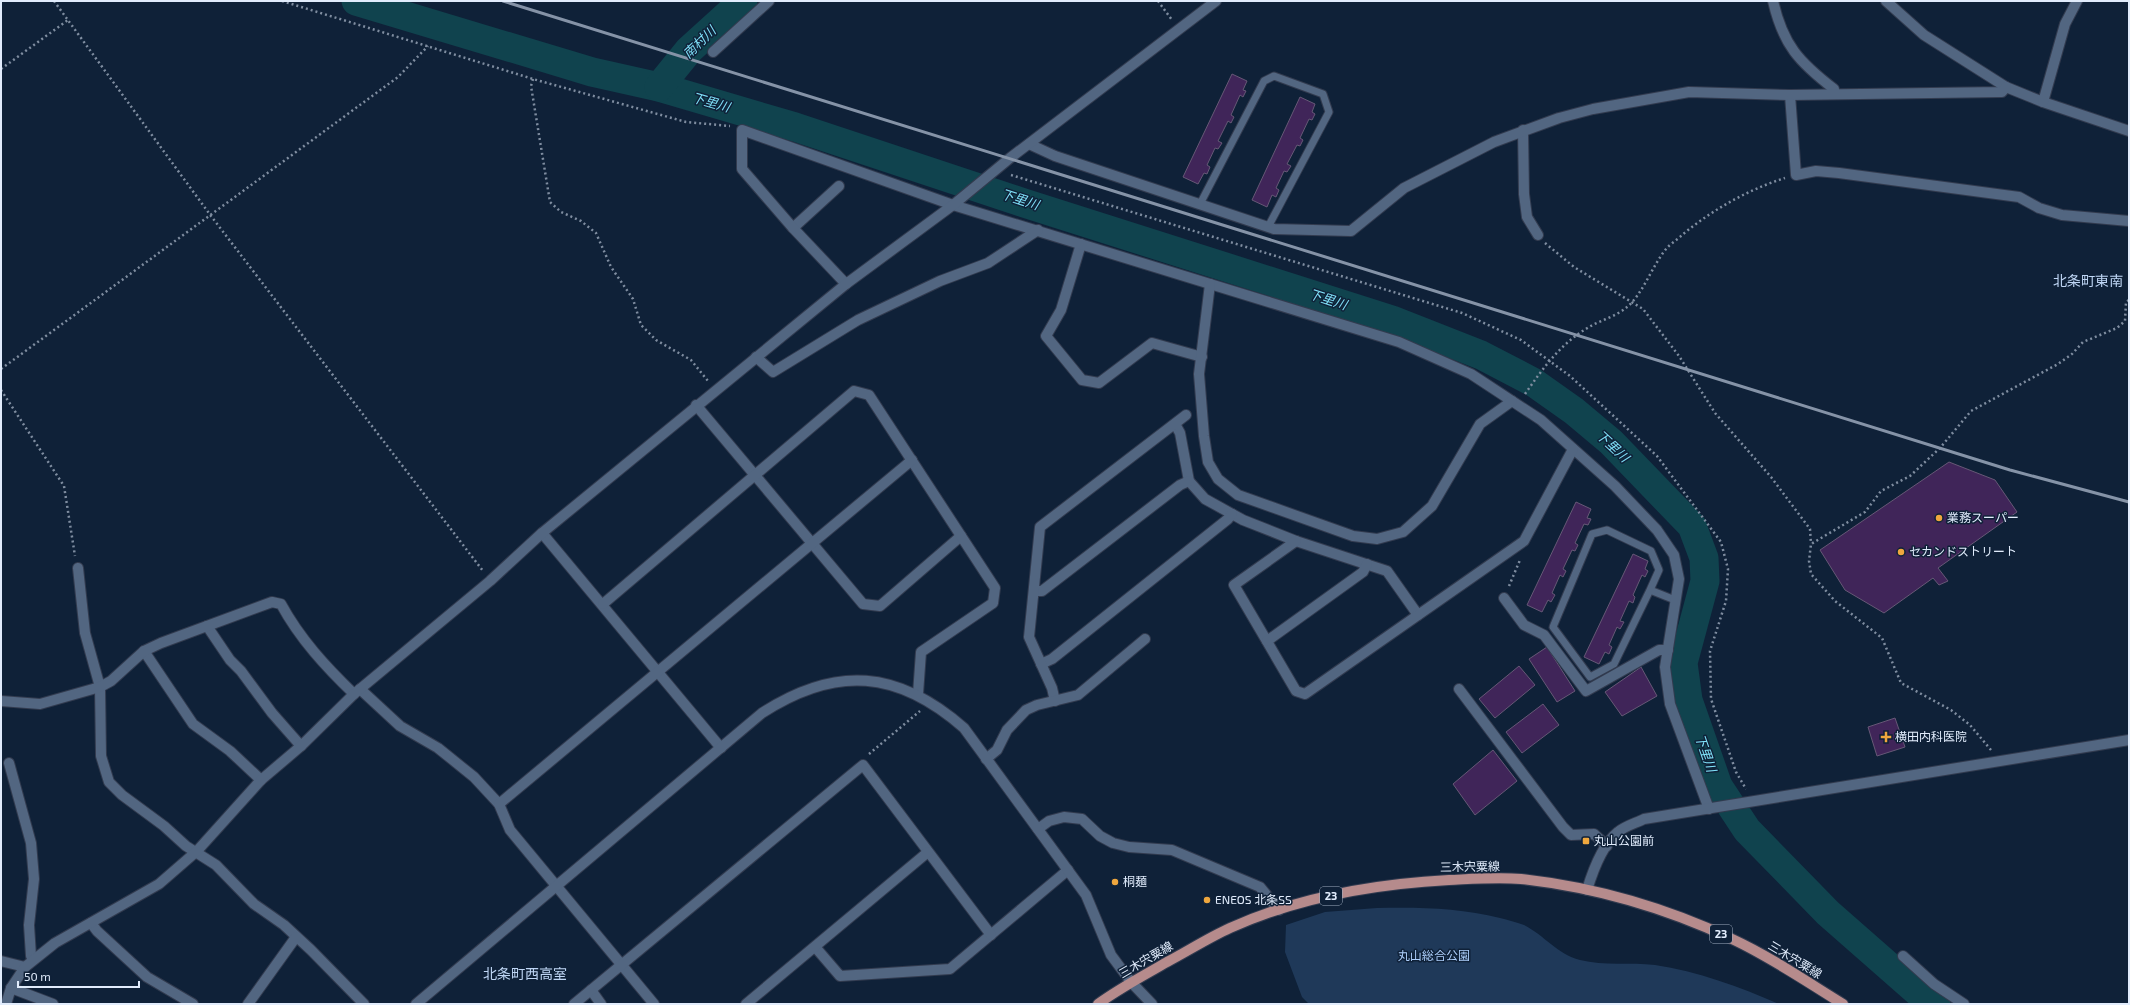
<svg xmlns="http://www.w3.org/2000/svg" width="2130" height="1005" font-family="'Exo 2','Noto Sans JP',sans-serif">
<rect width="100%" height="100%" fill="#0f2138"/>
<path fill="#1f3959" d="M1377 908C1419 907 1460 908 1500 918 1508 920 1516 922 1524 925 1544 935 1557 954 1580 960 1604 966 1630 962 1655 965 1697 971 1740 987 1779 1004H1309L1302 997 1285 952 1286 925 1325 912Z"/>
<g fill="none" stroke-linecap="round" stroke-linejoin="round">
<g stroke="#10434e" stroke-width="29">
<polyline points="356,1 592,72 659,87 795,127 1024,203 1392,320 1481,355 1533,382 1574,411 1611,442 1692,526 1704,558 1705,581 1683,663 1688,700 1718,786 1747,830 1828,913 1918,992 1936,1004"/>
<polyline points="659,87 689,50 743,1"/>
</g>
</g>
<g fill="#402559" stroke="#665876">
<polygon points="1232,74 1247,81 1243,90 1246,91 1243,97 1240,95 1231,115 1234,117 1231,123 1228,121 1218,141 1222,143 1218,149 1215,148 1207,165 1210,167 1207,174 1204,173 1198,184 1183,177"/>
<polygon points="1300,97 1315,104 1312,112 1315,114 1312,120 1309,119 1300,138 1303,140 1300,146 1297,145 1287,164 1291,166 1287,172 1284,171 1276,188 1279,190 1276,197 1272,195 1267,207 1252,200"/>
<polygon points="1949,462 1995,480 2017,512 1938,568 1948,581 1939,585 1933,578 1884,613 1845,590 1820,550"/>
<polygon points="1576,502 1591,509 1587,518 1591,519 1588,525 1584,524 1575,543 1578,545 1575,551 1572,550 1563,569 1566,571 1563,577 1560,575 1552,593 1555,595 1551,602 1548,600 1542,612 1527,605"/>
<polygon points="1633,554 1648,561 1645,569 1648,571 1645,577 1642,575 1633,595 1635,597 1633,603 1629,601 1620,621 1624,622 1620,629 1617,627 1609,645 1612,647 1609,654 1605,652 1599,664 1584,657"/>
<polygon points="1547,647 1575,691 1557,702 1529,659"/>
<polygon points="1519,666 1535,685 1495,718 1479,699"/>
<polygon points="1641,667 1657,696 1622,716 1605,692"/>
<polygon points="1543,704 1559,725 1522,753 1506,732"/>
<polygon points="1895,718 1905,747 1877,756 1868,727"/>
<polygon points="1493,750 1517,781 1475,815 1453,784"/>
</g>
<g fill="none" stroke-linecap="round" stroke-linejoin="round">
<defs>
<g id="lane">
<polyline points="1200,204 1264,81 1274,76 1323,94 1329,112 1268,227"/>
<polyline points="1650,590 1614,664 1590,677 1553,627 1592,534 1607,530 1651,551 1659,570 1650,590 1675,600"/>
</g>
<g id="street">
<path d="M1773 1C1783 45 1799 62 1834 89V93"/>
<polyline points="1886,1 1924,35 2006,87 2043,102 2129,131"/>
<polyline points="713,52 769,1"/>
<polyline points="1790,95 1796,175 1816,171 1839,173 2019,197 2039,208 2062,215 2129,221"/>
<polyline points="2043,102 2065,24 2077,1"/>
<polyline points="1523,130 1524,194 1527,217 1538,235"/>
<polyline points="1029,144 1055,156 1274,229 1351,231 1404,188 1494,142 1559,118 1593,109 1689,92 1790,95 2002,92 2006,87"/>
<polyline points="793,228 839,186"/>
<polyline points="1081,244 1061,310 1046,336 1082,380 1099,383 1152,343 1202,357"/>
<polyline points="846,284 793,228 742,169 742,130 953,205 1399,342 1471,374 1541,420 1615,486 1657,530 1674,555 1679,579 1665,667 1670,704 1709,809"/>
<polyline points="1210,284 1199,374 1204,436 1208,462 1218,479 1238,495 1353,536 1377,539 1403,532 1432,506 1480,424 1512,401"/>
<polyline points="756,357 773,372 858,320 940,281 988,263 1038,230"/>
<polyline points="696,405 863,604 880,606 961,536"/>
<polyline points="1175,424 1180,433 1189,481 1205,499 1243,520 1296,541 1387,571 1418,615"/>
<polyline points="542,533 721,748"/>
<polyline points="1296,541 1234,585 1296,691 1305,694 1524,541 1573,449"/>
<polyline points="78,568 85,633 100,687 101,756 109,782 122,795 164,826 186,846 216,865 254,904 284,925 311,950 364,1004"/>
<polyline points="1034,591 1042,591 1180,485 1189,481"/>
<polyline points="1504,598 1524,625 1544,635 1586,691 1659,650 1668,650"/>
<polyline points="603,604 854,391 869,395 995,588 993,603 921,652 918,694"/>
<polyline points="207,626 230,660 241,671 272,713 301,746"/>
<polyline points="1267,641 1363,572 1367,564"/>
<polyline points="144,651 193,724 230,751 261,780"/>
<polyline points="1041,664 1052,659 1228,519 1232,514"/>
<polyline points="360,689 400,726 438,748 474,777 499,804 510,830 654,1004"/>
<polyline points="1459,689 1563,827 1571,835 1594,834 1607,846"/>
<path d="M1 701 40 704 100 687 111 681 144 651 161 643 272 602 281 604C300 639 326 667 354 694"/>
<polyline points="1055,701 1052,688 1029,637 1040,527 1186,415"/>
<polyline points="986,759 997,750 1007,730 1026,710 1037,705 1078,695 1145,639"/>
<polyline points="9,763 31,843 34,879 29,925 31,956 34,959"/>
<polyline points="499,804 912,460"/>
<polyline points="1038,829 1049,821 1064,817 1082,819 1100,836 1113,843 1129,847 1172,850 1260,887 1279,910"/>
<polyline points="91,923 97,931 147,977 193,1004"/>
<polyline points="816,948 840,976 950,969 1068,870"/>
<polyline points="1903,956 1934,984 1964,1004"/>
<polyline points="1,961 25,967"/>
<polyline points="1131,982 1152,1004"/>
<polyline points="591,990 601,1004"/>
<polyline points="6,1004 11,988 25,967 55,943 159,884 197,851 261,780 301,746 354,694 490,581 542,533 846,284 953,205 1010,158 1216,1"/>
<polyline points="248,1004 296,937"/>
<polyline points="574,1004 863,765 991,935"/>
<polyline points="746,1004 928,852"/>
</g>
<g id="secondary">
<path d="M1587 890C1593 870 1602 845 1618 832 1625 826 1636 823 1644 819L2129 740"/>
<polyline points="11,988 53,1004"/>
<path d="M416 1004 762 713C836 665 898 670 964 728L1086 895 1111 955 1131 982"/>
</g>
<path id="primary" d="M1098 1004C1120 988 1143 976 1167 962 1188 951 1208 938 1230 928 1299 897 1374 884 1449 880 1472 879 1497 877 1521 879 1593 887 1666 908 1732 939 1771 957 1807 982 1843 1004"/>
</defs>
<use href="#lane" stroke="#323b4f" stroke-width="9"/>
<use href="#street" stroke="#323b4f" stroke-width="12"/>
<use href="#secondary" stroke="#323b4f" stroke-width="12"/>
<use href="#primary" stroke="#323b4f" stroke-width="12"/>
<g stroke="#7f8da0" stroke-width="2.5" stroke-dasharray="2 3" stroke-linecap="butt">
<polyline points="54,1 211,216 483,571"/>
<polyline points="282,1 533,79 686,122 730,126"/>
<polyline points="1158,1 1172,20"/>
<polyline points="1,69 68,20"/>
<polyline points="533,79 531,86 550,202 561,212 581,221 596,233 611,267 633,299 641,325 656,340 691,360 708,381"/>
<polyline points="1011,175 1462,313 1521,340 1570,376 1657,456 1721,542 1728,569 1726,601 1710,651 1711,699 1736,772 1746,789"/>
<polyline points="1545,243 1574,267 1643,309 1679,356 1715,413 1771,477 1810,529 1811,544"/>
<polyline points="1,369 398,77 428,46"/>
<polyline points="1,390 64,486 75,556"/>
<path d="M1525 394C1544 367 1560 344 1589 327 1601 320 1617 316 1627 307 1643 294 1652 266 1666 249 1670 244 1677 240 1682 235 1712 210 1747 190 1785 178"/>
<polyline points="1509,586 1520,560"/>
<polyline points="1991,750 1970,725 1951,710 1901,683 1882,638 1835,601 1811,574 1809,561 1811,544 1865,512 1881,491 1910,476 1940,448 1971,411 2058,364 2072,354 2083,342 2117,328 2125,321 2126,302 2129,300"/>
<polyline points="869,754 920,711"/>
</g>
<use href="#lane" stroke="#526681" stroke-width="7"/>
<use href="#street" stroke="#526681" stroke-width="10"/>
<use href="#secondary" stroke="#526681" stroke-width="10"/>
<use href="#primary" stroke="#b68b8c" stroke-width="10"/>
<polyline stroke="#8593a7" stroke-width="3" points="503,1 2010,470 2129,502"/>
</g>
<g fill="#efa73e" stroke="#0f2138" stroke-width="1.5">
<circle cx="1939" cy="518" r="4"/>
<circle cx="1901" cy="552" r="4"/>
<path d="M1884 731h4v4h4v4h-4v4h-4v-4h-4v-4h4z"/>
<rect x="1582" y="837" width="8" height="8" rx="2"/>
<circle cx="1115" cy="882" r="4"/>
<circle cx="1207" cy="900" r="4"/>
</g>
<g text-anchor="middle" stroke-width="3" stroke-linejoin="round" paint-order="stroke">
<g fill="#0f2138" stroke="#a2afc1" stroke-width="1">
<rect x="1320" y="887" width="22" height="18" rx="3"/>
<rect x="1710" y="925" width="22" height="18" rx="3"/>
</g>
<g font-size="11" font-weight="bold" fill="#e1ecfc">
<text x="1331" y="900">23</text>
<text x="1721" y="938">23</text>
</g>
<g font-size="12" fill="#e1ecfc" stroke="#0f2138" text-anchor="start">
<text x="1947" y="522">業務スーパー</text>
<text x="1909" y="556">セカンドストリート</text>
<text x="1895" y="741">横田内科医院</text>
<text x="1594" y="845">丸山公園前</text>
<text x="1123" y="886">桐麺</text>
<text x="1215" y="904">ENEOS 北条SS</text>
</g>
<g font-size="12" fill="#e1ecfc" stroke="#0f2138">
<text transform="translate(1470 867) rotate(-1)" y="4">三木宍粟線</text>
<text transform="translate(1146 960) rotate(-30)" y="4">三木宍粟線</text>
<text transform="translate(1795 960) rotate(31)" y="4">三木宍粟線</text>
</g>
<g font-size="12" fill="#adcffc" stroke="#0f2138">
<text x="1434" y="960">丸山総合公園</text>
</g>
<g font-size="13" font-style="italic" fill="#7fe0f8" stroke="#0f2138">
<text transform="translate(699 42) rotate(-44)" y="5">南村川</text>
<text transform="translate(711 102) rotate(16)" y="5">下里川</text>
<text transform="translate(1020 199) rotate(18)" y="5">下里川</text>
<text transform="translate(1328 299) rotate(18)" y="5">下里川</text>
<text transform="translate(1613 446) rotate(43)" y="5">下里川</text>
<text transform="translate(1706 753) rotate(71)" y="5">下里川</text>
</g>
<g font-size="14" fill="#bed5f4" stroke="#0f2138">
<text x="2088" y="286">北条町東南</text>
<text x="525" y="979">北条町西高室</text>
</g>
</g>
<rect width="2130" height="1005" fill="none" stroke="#e1ecfc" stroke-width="4"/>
<path d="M18 981v6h121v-6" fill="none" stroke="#e1ecfc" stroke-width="2"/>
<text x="24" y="981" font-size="12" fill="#e1ecfc" stroke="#0f2138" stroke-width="3" paint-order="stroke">50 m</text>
</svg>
